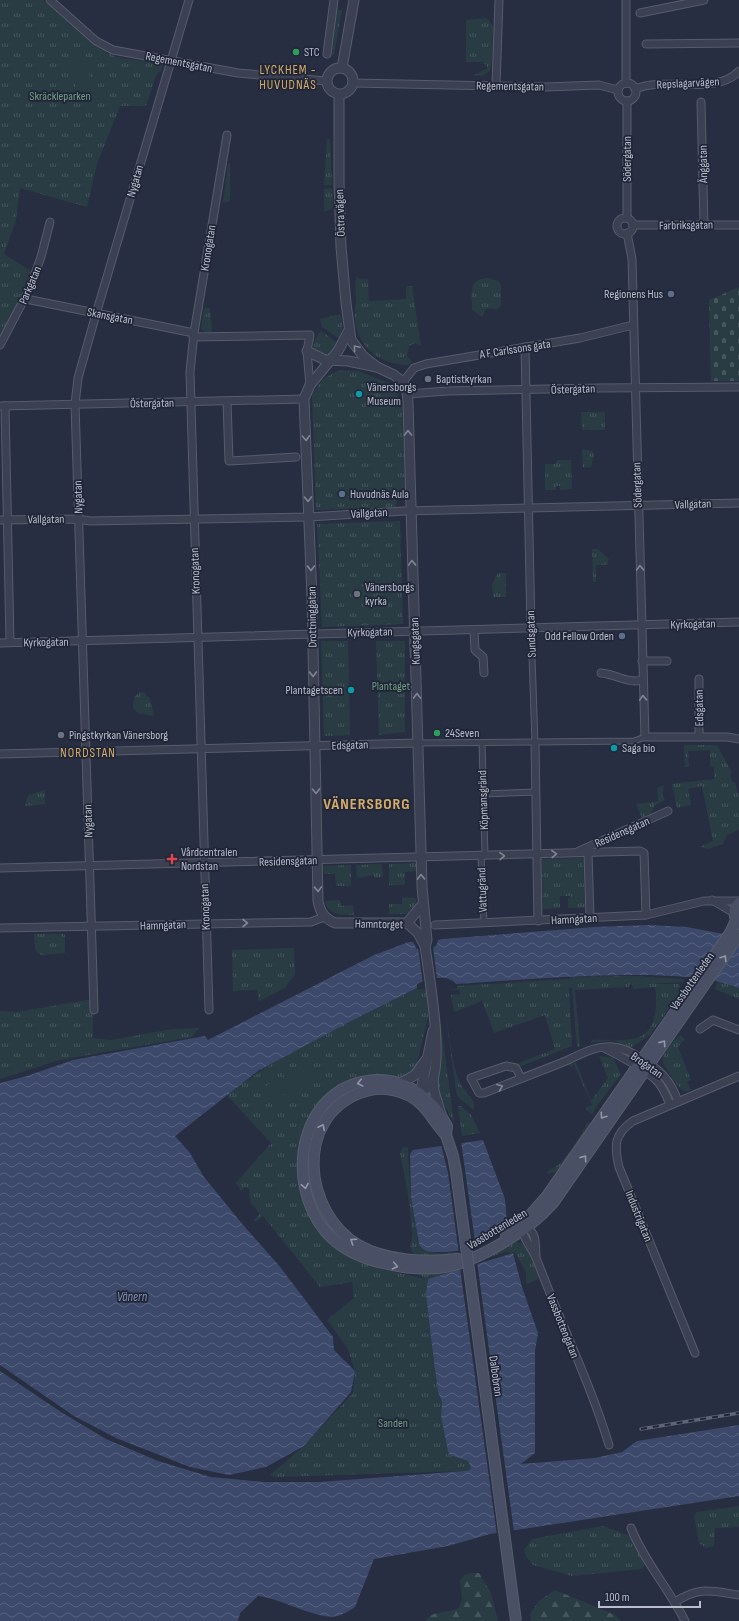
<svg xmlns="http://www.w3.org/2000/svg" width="739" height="1621" font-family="'Sofia Sans Condensed',sans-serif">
<defs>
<pattern id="grass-tufts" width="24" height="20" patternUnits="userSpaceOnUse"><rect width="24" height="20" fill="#293c43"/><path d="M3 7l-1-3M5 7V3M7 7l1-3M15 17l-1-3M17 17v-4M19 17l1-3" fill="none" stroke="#46565d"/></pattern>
<pattern id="forest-firs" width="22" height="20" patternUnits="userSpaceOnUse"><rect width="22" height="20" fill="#293c43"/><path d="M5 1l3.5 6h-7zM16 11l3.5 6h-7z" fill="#46565d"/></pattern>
<pattern id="cemetery-stones" width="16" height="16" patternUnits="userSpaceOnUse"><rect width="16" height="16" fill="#293c43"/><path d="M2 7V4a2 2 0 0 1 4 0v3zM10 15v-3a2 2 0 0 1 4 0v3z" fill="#46565d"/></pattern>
<pattern id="water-waves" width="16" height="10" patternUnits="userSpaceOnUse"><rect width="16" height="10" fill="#3d496b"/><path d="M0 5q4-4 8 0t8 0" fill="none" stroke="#57617f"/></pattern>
</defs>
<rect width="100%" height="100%" fill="#272e42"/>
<g fill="url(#grass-tufts)">
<polygon points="0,0 43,0 95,46 116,57 163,64 161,72 157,73 146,106 120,106 97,164 87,207 20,188 16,220 4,254 31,271 14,312 0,336"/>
<polygon points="337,10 342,10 334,55 332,55"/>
<polygon points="487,18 493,26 492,59 490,71 482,76 474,75 488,68 483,62 466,62 466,20"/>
<polygon points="327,139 330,139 332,185 324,185"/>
<polygon points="228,163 230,163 230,201 223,203"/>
<polygon points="332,188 333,208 324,212 324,189"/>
<path d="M357 276 359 279H368L369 301 406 299V286H412L421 346 415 343 409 346 407 356 412 361 408 365C382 365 359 349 355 322 354 314 356 305 356 297 356 289 354 283 357 276Z"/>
<path d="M489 278 498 281 501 285V305L497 309H486L482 317 472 310C472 292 467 279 489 278Z"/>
<polygon points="204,308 210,308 212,332 205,332 201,329"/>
<path d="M340 314C344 322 342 330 340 339L322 327 320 319Z"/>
<path d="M321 331 339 344 335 352 327 357 315 352C312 342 315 339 321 331Z"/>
<polygon points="339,370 359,371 393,385 402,405 405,496 397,495 396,507 316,510 312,394 323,379"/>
<polygon points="581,412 605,412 605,430 582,430"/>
<polygon points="582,449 592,451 594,455 591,467 583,468"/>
<polygon points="557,460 571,460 572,489 560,490 560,486 556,486 556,490 545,490 545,464 556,464"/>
<polygon points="400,521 403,624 322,627 317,524"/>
<polygon points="592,549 598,549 609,559 607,565 596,565 596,582 593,582"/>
<polygon points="498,573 506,573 506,597 493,597 492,585"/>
<polygon points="321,641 348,641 350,735 324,736"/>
<polygon points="376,641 405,641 405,732 379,735"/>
<polygon points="140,692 145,693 150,700 154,716 138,713 133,708 134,697"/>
<polygon points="684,745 717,745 732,773 730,775 733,782 735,782 739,798 739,830 727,835 723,844 708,849 700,847 713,841 702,786 688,789 691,805 677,808 672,784 714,779 714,767 710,766 710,750 688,751 689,767 685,767"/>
<polygon points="664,785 662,795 665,800 655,805 650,814 642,818 636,804 658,801 657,788"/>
<polygon points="45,790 45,804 25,806 28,795"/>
<polygon points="583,858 585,908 568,908 568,898 571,898 570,896 560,896 560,908 543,909 542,859"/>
<polygon points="416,863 416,871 405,872 405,885 389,885 389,864"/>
<polygon points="382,864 383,877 375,878 374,875 357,878 356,865"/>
<polygon points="351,865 351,886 336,886 335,874 324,874 323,866"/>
<polygon points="402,897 416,898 416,904 407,914 389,914 389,904 402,904"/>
<path d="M340 900 341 906 353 905 354 915C342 915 328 916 325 901Z"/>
<path d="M34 934H65V953L41 955C33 951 35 943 34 934Z"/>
<polygon points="294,948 295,974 285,988 259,1001 257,990 233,991 232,950"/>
<path d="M629 976 684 979V982L646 984H679L680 992 651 1034 631 1048 614 1040 591 1043 592 1040C605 1039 620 1041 633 1039 657 1035 658 1005 655 987L633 989 632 984H630L629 987 575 990 580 1046 577 1047 572 988H569L572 1046 521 1066 519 1063 521 1062 555 1049 545 1015 494 1033 482 1001 454 1012 451 995 461 994 459 990H448L457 989V986L569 979 573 977Z"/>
<polygon points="719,979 739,988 739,999 715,989"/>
<path d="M416 989 427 990 428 1017 416 1067 404 1078C387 1077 369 1073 353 1079 287 1105 280 1199 331 1243 357 1267 393 1271 426 1279L417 1273 460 1266V1270L428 1279 432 1346 438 1392 442 1402 441 1416 450 1455 468 1461 471 1468 470 1470 465 1471 275 1477 270 1475 304 1446 353 1393 355 1371 348 1349 327 1320 354 1298 352 1282 320 1287 263 1216 255 1222 254 1220 260 1214 250 1202 249 1189 245 1187 241 1191 236 1183 271 1143 227 1095C284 1051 351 1021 416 989Z"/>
<polygon points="93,999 93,1038 111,1040 172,1029 199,1028 192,1037 59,1060 0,1079 0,1011 17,1012"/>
<polygon points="438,1009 439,1010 454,1123 443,1102 438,1091 437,1075 441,1048"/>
<path d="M446 1016C450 1037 451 1061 459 1081 463 1091 477 1099 474 1110L458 1097 456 1091Z"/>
<path d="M680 1035 685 1039 678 1047 691 1080 687 1082 691 1090C687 1091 685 1092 682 1090 678 1087 663 1065 663 1061 662 1051 674 1042 680 1035Z"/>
<polygon points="599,1056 613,1058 621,1074 599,1103 592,1114 586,1110 586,1107 592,1105 575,1067 574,1065 570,1067 569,1065 576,1062 591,1101 608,1078"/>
<polygon points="458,1106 461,1106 471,1115 480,1133 462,1136"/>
<path d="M588 1122 592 1124 561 1171 547 1174 548 1171C567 1163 577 1139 588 1122Z"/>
<path d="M403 1147H408V1149L410 1188 418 1243C428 1257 443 1253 458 1252V1256C448 1256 423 1259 415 1254 407 1249 413 1240 412 1232 410 1206 406 1179 400 1153Z"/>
<polygon points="516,1242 525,1244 534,1261 539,1279 526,1284 526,1272 515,1253 505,1252 479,1261 478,1258"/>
<polygon points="739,1506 739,1527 715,1528 714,1546 706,1548 699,1543 694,1516 697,1512"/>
<polygon points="603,1526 630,1536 645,1564 642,1569 572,1576 533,1565 526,1557 524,1550 532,1539"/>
</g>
<g fill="url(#forest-firs)">
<path d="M472 1573H479L491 1593 498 1621H425C433 1609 448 1614 459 1608L462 1599 460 1581 465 1574Z"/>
<polygon points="555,1590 615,1615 621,1621 531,1621 530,1614 539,1601"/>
</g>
<polygon fill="url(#cemetery-stones)" points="739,287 739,381 711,381 709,300"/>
<g fill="#293c43">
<polygon points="88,60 91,95 76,96 73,62"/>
<polygon points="309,1060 318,1077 293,1091 283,1074"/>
<polygon points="275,1080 289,1104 277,1112 262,1089"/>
</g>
<g fill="url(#water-waves)">
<path d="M648 925 687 927 739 937V988C709 976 676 976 644 975 581 974 518 980 456 984 447 973 428 979 417 984V988L347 1023 258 1071 175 1136 190 1153 204 1177 244 1226 281 1268 333 1337 334 1350 355 1371 351 1392 304 1446 266 1467 229 1475 190 1467 116 1438 74 1416 0 1365V1083L27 1076 73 1060 205 1036 208 1040 374 955 409 942H413L417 949C426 948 437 951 438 940L442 939 595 927Z"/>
<path d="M483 1140 505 1199 507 1222C487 1244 470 1252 441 1252 431 1252 424 1253 419 1244L411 1197 410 1154 413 1150Z"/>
<path d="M513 1253 522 1287 538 1333 535 1351V1453L521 1464 595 1458 622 1452 637 1441 739 1425V1496L490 1534 448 1546 374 1559 355 1607C350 1610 344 1614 338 1616 319 1621 280 1598 258 1596L240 1613 238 1621H0V1371L61 1412 106 1439 158 1461 211 1477 265 1482H320L465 1471 470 1470 471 1468 468 1461 450 1455 448 1451 441 1416 442 1402 438 1392 432 1346 426 1293 428 1279Z"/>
</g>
<g fill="#272e42">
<polygon points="433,946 437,980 423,984 418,947"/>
<polygon points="461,1141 476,1249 459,1254 448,1173 441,1144"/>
<polygon points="477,1262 514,1532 497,1535 460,1268"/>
</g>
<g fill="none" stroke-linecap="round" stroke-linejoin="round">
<defs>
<g id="pedestrian">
<polyline points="531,628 535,743"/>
<polyline points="418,743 634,741 645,737"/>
<polyline points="482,743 485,856"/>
<polyline points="483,794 536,792"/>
<polyline points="481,856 484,923"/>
</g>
<g id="minor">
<polyline points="50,0 96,41 113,50 238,73 326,81"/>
<polyline points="626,0 626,83"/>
<polyline points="640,13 704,0"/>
<polyline points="646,44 739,43"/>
<polyline points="327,54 334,0"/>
<polyline points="353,83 545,87 599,85 618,90"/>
<circle cx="627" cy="92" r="9"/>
<polyline points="496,85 499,0"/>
<path d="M635 89C664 76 717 96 739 71"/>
<polyline points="627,101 627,218"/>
<polyline points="701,102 704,225"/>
<circle cx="625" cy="226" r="8"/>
<polyline points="633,225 739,225"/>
<polyline points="627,233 632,259 645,737 727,737 739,739"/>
<polyline points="26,299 194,333"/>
<polyline points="193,337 310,335 307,351 310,385"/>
<polyline points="0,345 30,288 41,257 50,222"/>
<polyline points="525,347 531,628"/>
<polyline points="403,382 414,368 426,364 580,338 633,325"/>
<polyline points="407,394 448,391 600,388 739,387"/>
<polyline points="227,401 229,461 296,457"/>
<polyline points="0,406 304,399"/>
<polyline points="5,406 10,642"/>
<polyline points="0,520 78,519 90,521 309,517 404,511 739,503"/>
<polyline points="474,630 475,650 483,657 484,673"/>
<polyline points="0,643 739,622"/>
<polyline points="642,661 667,661"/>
<path d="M601 673C616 674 627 684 643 680"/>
<polyline points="699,679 699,737"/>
<polyline points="535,743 538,921"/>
<polyline points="0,754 418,743"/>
<polyline points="579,851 668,811"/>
<polyline points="588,853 590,918"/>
<polyline points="0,868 640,851 644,853 646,915"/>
<polyline points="712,900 734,913"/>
<polyline points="435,925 646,915 704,901 739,901"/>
<polyline points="0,928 311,922 324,917"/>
<polyline points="94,1010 75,404 78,378 96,314 189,0"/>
<polyline points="209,1010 190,372 194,333 227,135"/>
<polyline points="700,1029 713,1020 739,1030"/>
<path d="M604 1048C619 1055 648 1071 658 1082 664 1089 667 1097 670 1105"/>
<path d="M521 1078 516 1068 506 1066 471 1078 479 1093H484C509 1083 535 1073 561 1063 578 1056 594 1045 613 1047 629 1048 658 1067 667 1080 672 1086 675 1094 678 1101"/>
<path d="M536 1257C535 1241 538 1231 520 1224 522 1238 532 1247 537 1260 560 1322 590 1382 609 1445"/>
<path d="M695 1353 619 1167C614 1146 614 1134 633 1121L739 1076"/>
<path d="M631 1528C644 1561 669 1589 685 1621"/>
<path d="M675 1602C700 1586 711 1591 739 1595"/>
</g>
<g id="tertiary">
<circle cx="340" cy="81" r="13"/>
<polyline points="342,68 354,0"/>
<path d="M339 95V182L341 247 346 303 351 340 363 356 377 367 394 375 403 382 407 391 408 402 422 887 427 940 425 946C429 976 444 1059 431 1084 427 1090 419 1093 413 1095"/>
<path d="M349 330 338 351 310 385 304 399 312 598 318 901C320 912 324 918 335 923H407L418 933 425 946"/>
<polyline points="307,351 325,360 348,361 377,367"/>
<polyline points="407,923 423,904"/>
<polyline points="433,1078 434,1091 441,1114"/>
<polyline points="399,1084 415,1075 425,1061"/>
<polyline points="420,1095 433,1031"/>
</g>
<g id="secondary">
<path d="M739 903C733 909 733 917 739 923"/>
<path d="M446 1135 447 1126C434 1101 410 1080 378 1080 301 1082 282 1180 326 1232 341 1249 361 1258 383 1263 432 1275 461 1268 504 1242 523 1231 538 1220 553 1203L739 935"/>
<path d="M446 1135C433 1122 427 1105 410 1096 394 1088 377 1086 360 1093 294 1118 303 1212 358 1245 386 1261 426 1263 458 1259"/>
<polyline points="506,1235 532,1213 547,1196 730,933 736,920"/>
</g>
</defs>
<use href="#pedestrian" stroke="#575c6c" stroke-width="7"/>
<use href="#minor" stroke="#575c6c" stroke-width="9"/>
<use href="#tertiary" stroke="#575c6c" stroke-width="11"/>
<use href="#secondary" stroke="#575c6c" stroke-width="12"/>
<use href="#pedestrian" stroke="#3b4152" stroke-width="5"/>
<use href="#minor" stroke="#3b4152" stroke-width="7"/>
<use href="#tertiary" stroke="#3b4152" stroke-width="9"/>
<use href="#secondary" stroke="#494f65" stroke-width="10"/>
<defs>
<polyline id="rail" points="641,1429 739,1413"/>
</defs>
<use href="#rail" stroke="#5e6479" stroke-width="3.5"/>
<use href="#rail" stroke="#202637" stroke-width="2" stroke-dasharray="6" stroke-linecap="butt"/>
<defs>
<polyline id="secondary-bridge" points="446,1135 453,1156 456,1172 516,1621"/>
</defs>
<use href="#secondary-bridge" stroke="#575c6c" stroke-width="12" stroke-linecap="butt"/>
<use href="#secondary-bridge" stroke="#494f65" stroke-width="10"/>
</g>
<defs><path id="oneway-chevron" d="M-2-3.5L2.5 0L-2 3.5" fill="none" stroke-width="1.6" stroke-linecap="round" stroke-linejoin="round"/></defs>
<g stroke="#808595">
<use href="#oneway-chevron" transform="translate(356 348) rotate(-130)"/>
<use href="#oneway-chevron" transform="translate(408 433) rotate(-91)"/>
<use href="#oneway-chevron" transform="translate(306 438) rotate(87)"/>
<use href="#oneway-chevron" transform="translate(308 499) rotate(89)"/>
<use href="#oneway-chevron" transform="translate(412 563) rotate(-92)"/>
<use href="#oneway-chevron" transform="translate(311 568) rotate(88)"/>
<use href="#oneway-chevron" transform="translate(640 568) rotate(-92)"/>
<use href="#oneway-chevron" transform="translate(313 674) rotate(89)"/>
<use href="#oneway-chevron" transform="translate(417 696) rotate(-91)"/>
<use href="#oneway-chevron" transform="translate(643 698) rotate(-92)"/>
<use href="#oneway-chevron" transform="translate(316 791) rotate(89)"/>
<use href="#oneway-chevron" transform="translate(554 854) rotate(-2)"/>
<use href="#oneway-chevron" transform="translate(502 856) rotate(-2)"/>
<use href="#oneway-chevron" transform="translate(421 877) rotate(-92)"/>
<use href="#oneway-chevron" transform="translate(318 889) rotate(88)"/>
<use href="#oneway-chevron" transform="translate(245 923)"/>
<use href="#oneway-chevron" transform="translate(500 1087) rotate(-21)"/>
</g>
<g stroke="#9296a8">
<use href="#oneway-chevron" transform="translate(724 958) rotate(-56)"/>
<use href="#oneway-chevron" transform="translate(663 1043) rotate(-55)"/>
<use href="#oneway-chevron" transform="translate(360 1083) rotate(167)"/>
<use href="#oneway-chevron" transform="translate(603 1116) rotate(124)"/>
<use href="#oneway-chevron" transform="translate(322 1127) rotate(-63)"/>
<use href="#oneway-chevron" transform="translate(584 1158) rotate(-55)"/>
<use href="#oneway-chevron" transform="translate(305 1186) rotate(79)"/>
<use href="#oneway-chevron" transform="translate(353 1241) rotate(-146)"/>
<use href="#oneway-chevron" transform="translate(395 1266) rotate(12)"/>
</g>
<g fill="#2e9e5b" stroke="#202637" stroke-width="1.5">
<circle cx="296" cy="52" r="4"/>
<circle cx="437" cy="733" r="4"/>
</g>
<g fill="#5c6f8a" stroke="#202637" stroke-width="1.5">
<circle cx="671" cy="294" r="4"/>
<circle cx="342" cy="494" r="4"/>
<circle cx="622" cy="636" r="4"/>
</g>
<g fill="#6b7280" stroke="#202637" stroke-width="1.5">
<circle cx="428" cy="379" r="4"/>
<circle cx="357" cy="594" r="4"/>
<circle cx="61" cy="735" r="4"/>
</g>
<g fill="#0f9aa8" stroke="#202637" stroke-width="1.5">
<circle cx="359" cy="394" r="4"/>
<circle cx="351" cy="690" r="4"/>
<circle cx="614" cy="748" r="4"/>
</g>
<path fill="#e0444e" stroke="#202637" stroke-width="1.5" d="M170 853h4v4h4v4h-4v4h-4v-4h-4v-4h4z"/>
<g text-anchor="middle" stroke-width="3.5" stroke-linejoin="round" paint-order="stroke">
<g font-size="12" fill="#b9bdcc" stroke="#202637" text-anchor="start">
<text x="304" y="56">STC</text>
<text x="663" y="298" text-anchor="end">Regionens Hus</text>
<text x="436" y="383">Baptistkyrkan</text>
<text x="367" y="391">Vänersborgs<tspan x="367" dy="14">Museum</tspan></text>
<text x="350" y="498">Huvudnäs Aula</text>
<text x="365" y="591">Vänersborgs<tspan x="365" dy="14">kyrka</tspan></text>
<text x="614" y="640" text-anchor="end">Odd Fellow Orden</text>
<text x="343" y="694" text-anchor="end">Plantagetscen</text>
<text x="445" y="737">24Seven</text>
<text x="69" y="739">Pingstkyrkan Vänersborg</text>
<text x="622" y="752">Saga bio</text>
<text x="181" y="856">Vårdcentralen<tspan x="181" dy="14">Nordstan</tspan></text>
</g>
<g font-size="12" fill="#b9bdcc" stroke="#202637">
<text transform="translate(179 62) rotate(11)" y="4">Regementsgatan</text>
<text transform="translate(688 83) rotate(-3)" y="4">Repslagarvägen</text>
<text transform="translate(510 86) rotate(1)" y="4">Regementsgatan</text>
<text transform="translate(627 159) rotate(-90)" y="4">Södergatan</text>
<text transform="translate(703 164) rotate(-91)" y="4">Änggatan</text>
<text transform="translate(135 181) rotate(-74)" y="4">Nygatan</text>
<text transform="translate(340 213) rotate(-92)" y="4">Östra vägen</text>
<text transform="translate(686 225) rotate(-1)" y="4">Farbriksgatan</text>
<text transform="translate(208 248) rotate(-81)" y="4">Kronogatan</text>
<text transform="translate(30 285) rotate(-67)" y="4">Parkgatan</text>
<text transform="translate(110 316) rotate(11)" y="4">Skansgatan</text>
<text transform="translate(515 349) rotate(-9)" y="4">A F Carlssons gata</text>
<text transform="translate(573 389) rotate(-2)" y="4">Östergatan</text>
<text transform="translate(152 403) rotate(-1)" y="4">Östergatan</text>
<text transform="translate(637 485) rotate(-92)" y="4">Södergatan</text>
<text transform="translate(78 497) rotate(-92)" y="4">Nygatan</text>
<text transform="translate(693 504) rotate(-2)" y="4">Vallgatan</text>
<text transform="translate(369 513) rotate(-3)" y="4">Vallgatan</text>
<text transform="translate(46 519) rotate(-1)" y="4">Vallgatan</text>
<text transform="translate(195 571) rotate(-92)" y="4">Kronogatan</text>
<text transform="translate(312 617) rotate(-91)" y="4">Drottninggatan</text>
<text transform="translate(693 624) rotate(-2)" y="4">Kyrkogatan</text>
<text transform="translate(370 632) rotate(-2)" y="4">Kyrkogatan</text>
<text transform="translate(531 634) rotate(-92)" y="4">Sundsgatan</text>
<text transform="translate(415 641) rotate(-92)" y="4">Kungsgatan</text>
<text transform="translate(46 642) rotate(-1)" y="4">Kyrkogatan</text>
<text transform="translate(699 708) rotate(-91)" y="4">Edsgatan</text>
<text transform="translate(350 745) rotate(-2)" y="4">Edsgatan</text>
<text transform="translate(483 800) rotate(-92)" y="4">Köpmansgränd</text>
<text transform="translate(88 821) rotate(-92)" y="4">Nygatan</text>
<text transform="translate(622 832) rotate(-24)" y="4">Residensgatan</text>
<text transform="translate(288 861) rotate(-2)" y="4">Residensgatan</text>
<text transform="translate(482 890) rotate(-92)" y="4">Vattugränd</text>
<text transform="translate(205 907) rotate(-92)" y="4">Kronogatan</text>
<text transform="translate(574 919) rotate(-3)" y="4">Hamngatan</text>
<text transform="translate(379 924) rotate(1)" y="4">Hamntorget</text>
<text transform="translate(163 925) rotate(-2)" y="4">Hamngatan</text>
<text transform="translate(692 981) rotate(-55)" y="4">Vassbottenleden</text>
<text transform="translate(647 1065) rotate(35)" y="4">Brogatan</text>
<text transform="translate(639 1216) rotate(68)" y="4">Industrigatan</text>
<text transform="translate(497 1229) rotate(-31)" y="4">Vassbottenleden</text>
<text transform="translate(563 1326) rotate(68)" y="4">Vassbottengatan</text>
<text transform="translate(496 1376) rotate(82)" y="4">Dalbobron</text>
</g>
<g font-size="12" fill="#709c82" stroke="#202637">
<text x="60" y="100">Skräckleparken</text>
<text x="391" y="690">Plantaget</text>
<text x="393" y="1427">Sanden</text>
</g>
<g font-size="13" letter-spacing="1" fill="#d5ab6a" stroke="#202637">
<text x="288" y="74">LYCKHEM -<tspan x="288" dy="15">HUVUDNÄS</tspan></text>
<text x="88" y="757">NORDSTAN</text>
</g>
<g font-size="13" font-style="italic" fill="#808eb2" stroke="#202637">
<text x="132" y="1301">Vänern</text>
</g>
<g font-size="16" font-weight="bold" letter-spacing="1" fill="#d5ab6a" stroke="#202637">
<text x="367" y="809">VÄNERSBORG</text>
</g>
</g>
<path d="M599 1601v6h101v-6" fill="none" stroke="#b9bdcc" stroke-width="2"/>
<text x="605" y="1601" font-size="12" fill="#b9bdcc" stroke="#202637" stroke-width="3" paint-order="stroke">100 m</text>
</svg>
